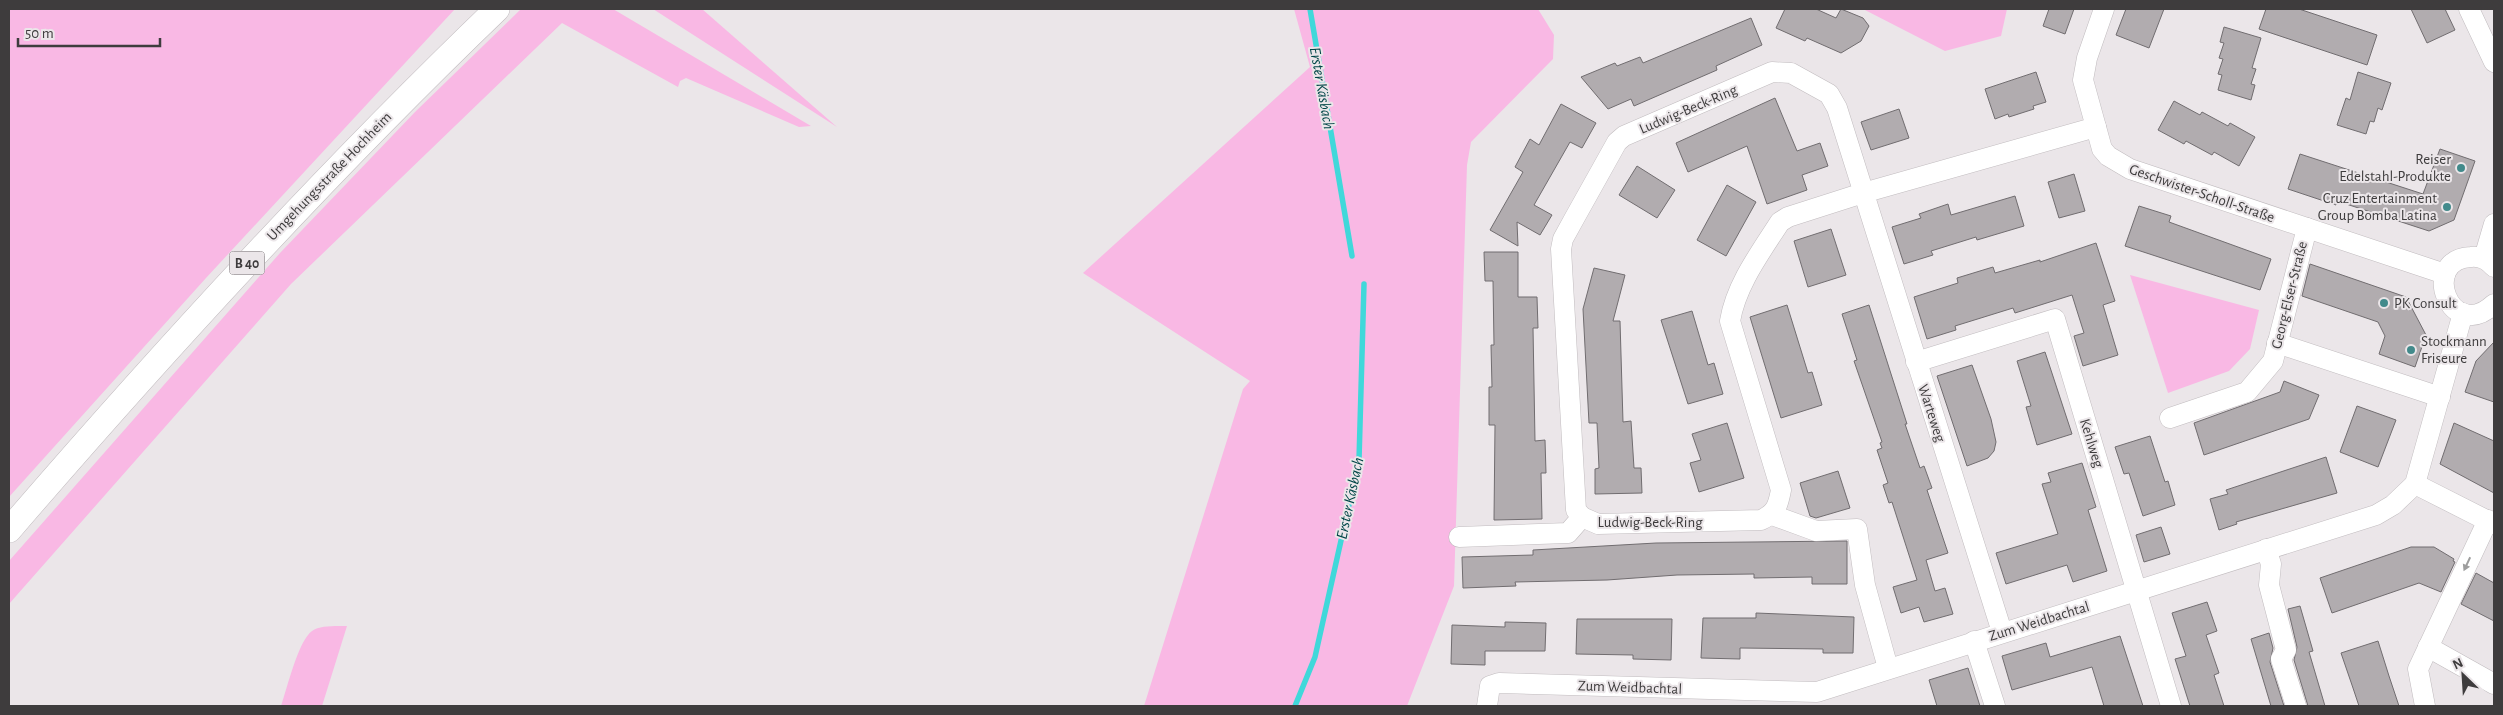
<svg xmlns="http://www.w3.org/2000/svg" width="2503" height="715" font-family="'Alegreya Sans',sans-serif">
<rect width="100%" height="100%" fill="#ebe6e9"/>
<g fill="#f9b8e4">
<polygon points="9,9 455,9 206,278 9,497"/>
<polygon points="521,9 613,9 811,126 799,127 686,78 680,81 678,87 562,23 291,284 9,604 9,561 280,253 415,112"/>
<polygon points="653,9 702,9 837,127"/>
<polygon points="1294,9 1538,9 1554,35 1553,59 1471,142 1467,165 1454,586 1407,706 1144,706 1243,389 1250,381 1083,273 1310,67"/>
<polygon points="1863,9 2007,9 2001,36 1945,51"/>
<polygon points="2130,275 2259,310 2250,349 2229,371 2168,393"/>
<path d="M347 626 322 706H281C287 689 298 641 312 631 320 625 337 626 347 626Z"/>
</g>
<g fill="none" stroke-linecap="round" stroke-linejoin="round">
<g stroke="#40d8da" stroke-width="5.5">
<polyline points="1310,9 1352,256"/>
<polyline points="1295,706 1315,657 1359,460 1364,284"/>
</g>
</g>
<g fill="#b1acaf" stroke="#716d70">
<polygon points="1785,9 1816,9 1836,18 1841,9 1863,18 1869,26 1861,41 1841,53 1807,38 1805,41 1776,28"/>
<polygon points="2049,9 2074,9 2065,34 2043,26"/>
<polygon points="2126,9 2164,9 2149,48 2116,35"/>
<polygon points="2266,9 2299,9 2377,35 2367,65 2259,29"/>
<polygon points="2411,9 2445,9 2455,30 2427,43"/>
<polygon points="1751,18 1762,45 1716,66 1717,70 1634,106 1631,99 1608,109 1581,77 1615,63 1617,66 1640,57 1643,63"/>
<polygon points="2224,27 2261,38 2252,68 2256,69 2251,84 2255,85 2251,100 2218,90 2222,75 2218,74 2223,59 2219,58 2224,43 2220,42"/>
<polygon points="2036,72 2046,102 2033,106 2034,109 2009,117 2008,114 1995,119 1985,89"/>
<polygon points="2358,72 2391,83 2382,110 2378,108 2374,122 2370,121 2366,134 2337,125 2346,98 2350,100"/>
<polygon points="1775,98 1797,151 1820,143 1828,166 1802,175 1807,190 1767,204 1747,146 1688,172 1676,143"/>
<polygon points="2174,101 2200,115 2202,112 2228,126 2230,123 2255,137 2239,166 2214,152 2212,155 2186,141 2184,144 2158,130"/>
<polygon points="1561,104 1596,123 1582,148 1570,142 1534,205 1552,215 1540,235 1517,222 1518,246 1490,230 1523,172 1515,167 1530,139 1539,145"/>
<polygon points="1899,109 1909,138 1871,150 1861,122"/>
<polygon points="2440,149 2475,161 2454,220 2429,231 2337,201 2336,205 2288,189 2300,154 2423,194"/>
<polygon points="1637,166 1675,190 1657,218 1619,195"/>
<polygon points="2074,174 2085,211 2059,218 2048,182"/>
<polygon points="1727,185 1756,202 1726,256 1697,240"/>
<polygon points="2015,196 2024,226 1977,240 1976,237 1931,251 1933,255 1904,264 1892,227 1921,218 1919,214 1948,204 1951,215"/>
<polygon points="2139,206 2171,216 2169,222 2271,259 2260,290 2125,246"/>
<polygon points="1831,229 1846,275 1808,287 1794,241"/>
<polygon points="2096,243 2115,301 2103,305 2118,355 2083,366 2074,336 2084,333 2072,295 2015,313 2013,308 1955,326 1956,330 1927,339 1914,297 1958,283 1957,278 1993,267 1995,273 2040,260 2040,262"/>
<polygon points="1484,252 1518,252 1518,297 1537,297 1538,328 1533,328 1535,441 1545,440 1546,473 1541,473 1542,519 1494,520 1495,425 1489,425 1489,387 1492,387 1491,345 1494,345 1493,281 1485,281"/>
<polygon points="2310,264 2406,297 2426,335 2415,367 2379,354 2385,336 2378,322 2302,296"/>
<polygon points="1594,268 1625,275 1613,321 1620,321 1623,422 1631,421 1634,468 1641,468 1642,493 1595,494 1595,469 1599,468 1597,423 1589,423 1583,309"/>
<polygon points="1787,305 1808,373 1812,372 1822,405 1781,418 1750,317"/>
<polygon points="1869,305 1907,424 1905,424 1920,468 1924,466 1932,488 1927,490 1948,553 1926,560 1935,591 1945,588 1953,614 1924,622 1919,607 1901,613 1893,587 1917,580 1892,502 1889,503 1883,485 1888,483 1877,450 1882,448 1880,443 1882,442 1854,361 1857,360 1842,314"/>
<polygon points="1692,311 1708,365 1714,363 1723,394 1688,404 1661,320"/>
<polygon points="2494,342 2494,402 2465,392 2476,361"/>
<polygon points="2045,352 2072,434 2037,445 2026,407 2031,406 2017,361"/>
<polygon points="1972,365 1991,419 1996,442 1994,451 1988,458 1967,466 1937,376"/>
<polygon points="2284,381 2319,395 2309,419 2204,455 2194,423 2280,392"/>
<polygon points="2357,406 2396,420 2378,467 2340,452"/>
<polygon points="1727,423 1744,478 1699,492 1690,463 1701,460 1692,434"/>
<polygon points="2454,423 2494,441 2494,493 2440,464"/>
<polygon points="2150,436 2165,482 2168,481 2175,505 2143,516 2129,473 2124,474 2115,447"/>
<polygon points="2326,457 2337,493 2236,522 2237,524 2219,530 2210,499 2228,494 2226,490"/>
<polygon points="2082,463 2096,507 2088,510 2107,571 2073,582 2067,565 2006,584 1996,553 2058,534 2042,484 2051,482 2048,473"/>
<polygon points="1838,471 1850,508 1816,518 1810,516 1800,483"/>
<polygon points="2161,527 2170,554 2144,562 2136,535"/>
<polygon points="1847,541 1847,584 1812,584 1812,577 1754,578 1754,574 1677,575 1607,580 1515,582 1516,586 1463,588 1462,557 1533,555 1533,550 1656,543"/>
<polygon points="2411,547 2434,547 2454,559 2453,561 2455,562 2441,592 2419,583 2332,613 2320,578"/>
<polygon points="2476,573 2494,583 2494,621 2461,604"/>
<polygon points="2207,602 2217,631 2206,635 2219,673 2214,675 2224,706 2190,706 2175,659 2186,656 2172,613"/>
<polygon points="2300,606 2313,651 2309,652 2325,706 2308,706 2294,660 2297,647 2288,609"/>
<polygon points="1756,613 1854,617 1853,653 1823,653 1823,649 1740,648 1740,659 1701,658 1703,618 1756,618"/>
<polygon points="1577,619 1672,619 1671,660 1633,659 1633,655 1576,654"/>
<polygon points="1505,622 1546,623 1545,651 1485,651 1485,665 1451,664 1452,625 1505,627"/>
<polygon points="2269,633 2273,648 2270,662 2284,706 2271,706 2251,639"/>
<polygon points="2120,636 2143,706 2104,706 2092,667 2012,690 2002,656 2046,643 2050,657"/>
<polygon points="2378,641 2389,676 2399,706 2359,706 2353,688 2341,653"/>
<polygon points="1968,668 1980,706 1937,706 1929,680"/>
</g>
<g fill="none" stroke-linecap="round" stroke-linejoin="round">
<defs>
<g id="minor">
<polyline points="2104,9 2087,58 2083,80 2102,149 2108,156 2130,169 2445,274"/>
<polyline points="2469,9 2494,62"/>
<polyline points="2484,258 2494,224"/>
<path d="M2494 267C2488 260 2480 256 2471 257 2419 259 2450 345 2494 304"/>
<polyline points="2277,343 2440,397"/>
<polyline points="1916,362 2055,319 2171,706"/>
<polyline points="2170,418 2247,392 2273,361 2307,228"/>
<polyline points="2415,484 2494,524"/>
<polyline points="1772,515 1816,531 1857,529 1865,585 1888,668"/>
<polyline points="1459,537 1568,533 1582,517"/>
<polyline points="2266,549 2271,564 2269,585 2286,650 2281,659 2296,706"/>
<path d="M2002 632 1837 108 1829 94 1791 73 1772 72 1624 136 1617 142 1574 219 1563 239 1561 249 1576 510 1582 517 1598 524 1761 520C1776 513 1778 506 1781 490L1730 321C1736 285 1760 253 1780 222L1788 217 1863 193 2096 127"/>
<polyline points="1974,641 1995,706"/>
<polyline points="2428,647 2494,684"/>
<polyline points="1487,706 1490,686 1499,683 1817,692 2376,515 2393,505 2415,484 2463,313"/>
<polyline points="2425,706 2418,669 2488,520"/>
</g>
<path id="major" d="M9 530C165 349 325 174 497 9"/>
</defs>
<use href="#minor" stroke="#c1bcbf" stroke-width="21"/>
<use href="#major" stroke="#c1bcbf" stroke-width="26"/>
<use href="#minor" stroke="#fff" stroke-width="20"/>
<use href="#major" stroke="#fff" stroke-width="25"/>
</g>
<defs><path id="oneway-solid" d="M-6-.8H1V-3.2L6.5 0L1 3.2V.8H-6Z" transform="scale(1.25)"/></defs>
<use fill="#9e9e9e" href="#oneway-solid" transform="translate(2467 564) rotate(115)"/>
<g fill="#428a8b" stroke="#ebe6e9" stroke-width="2">
<circle cx="2461" cy="168" r="5"/>
<circle cx="2447" cy="207" r="5"/>
<circle cx="2384" cy="303" r="5"/>
<circle cx="2411" cy="350" r="5"/>
</g>
<g text-anchor="middle" stroke-width="4" stroke-linejoin="round" paint-order="stroke">
<rect fill="#ebe6e9" stroke="#726f71" stroke-width="1" x="229.5" y="251.5" width="35" height="23" rx="4"/>
<g font-size="14" font-weight="bold" fill="#3e3c3d">
<text x="247" y="268">B 40</text>
</g>
<g font-size="15" fill="#3e3c3d" stroke="#ebe6e9">
<text transform="translate(1688 109) rotate(-23)" y="5">Ludwig-Beck-Ring</text>
<text transform="translate(329 176) rotate(-46)" y="5">Umgehungsstraße Hochheim</text>
<text transform="translate(2202 193) rotate(19)" y="5">Geschwister-Scholl-Straße</text>
<text transform="translate(2289 295) rotate(-76)" y="5">Georg-Elser-Straße</text>
<text transform="translate(1932 413) rotate(72)" y="5">Warteweg</text>
<text transform="translate(2092 443) rotate(73)" y="5">Kehlweg</text>
<text x="1650" y="527">Ludwig-Beck-Ring</text>
<text transform="translate(2039 621) rotate(-17)" y="5">Zum Weidbachtal</text>
<text transform="translate(1630 687) rotate(2)" y="5">Zum Weidbachtal</text>
</g>
<g font-size="15" fill="#3e3c3d" stroke="#ebe6e9" text-anchor="end">
<text x="2451" y="164">Reiser<tspan x="2451" dy="17">Edelstahl-Produkte</tspan></text>
<text x="2437" y="203">Cruz Entertainment<tspan x="2437" dy="17">Group Bomba Latina</tspan></text>
<text x="2394" y="308" text-anchor="start">PK Consult</text>
<text x="2421" y="346" text-anchor="start">Stockmann<tspan x="2421" dy="17">Friseure</tspan></text>
</g>
<g font-size="16" font-style="italic" fill="#004647" stroke="#ebe6e9">
<text transform="translate(1323 88) rotate(80)" y="6">Erster Käsbach</text>
<text transform="translate(1349 498) rotate(-78)" y="6">Erster Käsbach</text>
</g>
</g>
<rect width="2503" height="715" fill="none" stroke="#3e3c3d" stroke-width="20"/>
<g transform="translate(2463 675) rotate(335)" stroke="#ebe6e9" stroke-width="4" paint-order="stroke">
<path d="M0-4L9 19L0 12L-9 19Z" fill="#3e3c3d"/>
<text y="-8" font-size="14" font-weight="bold" text-anchor="middle" fill="#3e3c3d">N</text>
</g>
<path d="M18 38v8h142v-8" fill="none" stroke="#3e3c3d" stroke-width="2.5"/>
<text x="25" y="38" font-size="15" fill="#3e3c3d" stroke="#ebe6e9" stroke-width="4" paint-order="stroke">50 m</text>
</svg>
